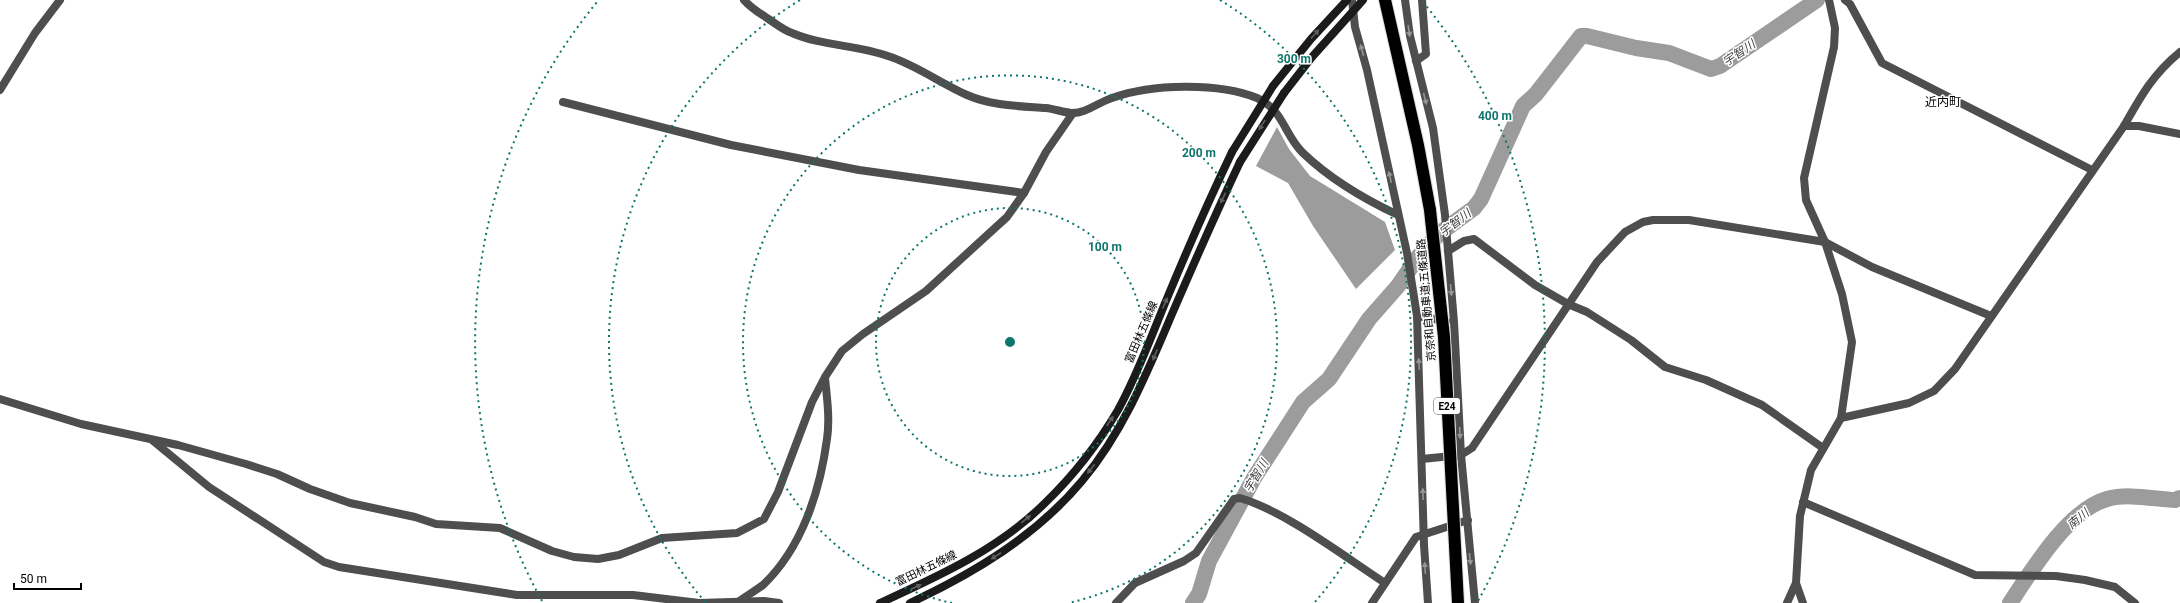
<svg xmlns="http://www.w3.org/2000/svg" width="2180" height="603" font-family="Roboto,'Noto Sans JP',sans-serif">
<rect width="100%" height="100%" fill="#fff"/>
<polygon fill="#9c9c9c" points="1277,127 1289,149 1310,176 1385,222 1395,250 1356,289 1313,226 1288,183 1256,166"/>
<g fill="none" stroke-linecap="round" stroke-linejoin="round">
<g stroke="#9c9c9c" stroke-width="16">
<polyline points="1193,603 1199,594 1209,561 1254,478 1303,402 1329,379 1369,319 1398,286 1418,257 1440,233 1474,208 1481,199 1523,106 1536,94 1581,36 1587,36 1636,48 1669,53 1711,69 1720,66 1817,0"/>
<path d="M2010 603C2032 570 2068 510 2107 499 2128 493 2154 499 2175 500L2180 498"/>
</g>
<defs>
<polyline id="highway" points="1385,0 1418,145 1430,210"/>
</defs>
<use href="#highway" stroke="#dbdbdb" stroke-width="14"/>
<g stroke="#4e4e4e" stroke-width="8">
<path d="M744 0C751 8 758 12 767 18 775 23 783 30 792 33 822 46 857 45 888 56 916 65 940 83 967 95 992 106 1019 106 1046 108 1054 109 1063 112 1071 113 1085 114 1099 102 1112 98 1151 84 1218 82 1257 98 1284 110 1284 135 1303 153 1330 179 1364 199 1398 215"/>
<polyline points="1352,0 1355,27 1367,70 1407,253 1417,316 1424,545 1428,603"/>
<polyline points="1405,0 1410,36 1433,128 1445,215 1454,322 1461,455 1475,603"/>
<polyline points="1845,0 1850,4 1882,63 2092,170"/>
<polyline points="1416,61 1426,54 1422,0"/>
<polyline points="0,90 35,33 60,0"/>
<polyline points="563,102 731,145 859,170 1024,193"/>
<polyline points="2124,126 2139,126 2180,134"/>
<polyline points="1448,251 1464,241 1474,239 1535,285 1568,304 1587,312 1631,340 1665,367 1706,380 1762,405 1823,448"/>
<polyline points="1417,316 1446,321"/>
<polyline points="0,399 81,424 178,445 246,464 277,474 310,489 350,503 415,517 436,524 500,528 552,551 574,557 598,559 619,555 662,538 737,533 764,519 778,492 812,402 825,377 842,351 863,334 926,291 1007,217 1024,193 1046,152 1073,113"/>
<path d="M1841 418 1909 403 1934 391 1955 369 2124 126C2141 96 2153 74 2180 52"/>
<polyline points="152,440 209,487 324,562 339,567 517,595 633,595 699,603 764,601 779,603"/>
<polyline points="1422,459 1461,455 1472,448 1597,262 1625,232 1643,222 1653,220 1689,220 1825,242 1872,267 1991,316"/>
<polyline points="1803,502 1975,575 2056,576 2085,580 2115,587 2135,603"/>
<polyline points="1796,583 1803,603"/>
<path d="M738 602C746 596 755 591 763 585 802 548 820 491 827 439 830 419 827 398 825 378"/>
<path d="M1116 603 1135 583 1184 561 1196 553 1234 499 1240 498C1285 511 1345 557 1385 583"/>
<polyline points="1372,603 1416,537 1468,520"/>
<polyline points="1787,603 1796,583 1800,516 1811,470 1841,418 1852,342 1842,294 1825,242 1806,200 1804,178 1834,47 1835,28 1829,0"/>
</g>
<g stroke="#1b1b1b" stroke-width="8">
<polyline points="1273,86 1311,39 1347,0"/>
<polyline points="1284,93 1312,57 1363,0"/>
<path d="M880 603C939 576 999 549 1045 503 1073 476 1098 444 1118 410 1138 374 1152 334 1168 296 1188 248 1209 200 1232 152"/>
<path d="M910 603C974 573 1036 536 1082 481 1123 432 1147 373 1172 314 1194 263 1216 213 1240 162"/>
</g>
<use href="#highway" stroke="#000" stroke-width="12"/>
<defs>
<polyline id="highway-bridge" points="1430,210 1444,337 1458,603"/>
</defs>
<use href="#highway-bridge" stroke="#dbdbdb" stroke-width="14" stroke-linecap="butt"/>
<g stroke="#1b1b1b" stroke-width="8">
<polyline points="1232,152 1273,86"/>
<polyline points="1240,162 1284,93"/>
</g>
<use href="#highway-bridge" stroke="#000" stroke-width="12"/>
</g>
<defs><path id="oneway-solid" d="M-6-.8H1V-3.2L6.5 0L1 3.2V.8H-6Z"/></defs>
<g fill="#959595">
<use href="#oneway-solid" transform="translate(1409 31) rotate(81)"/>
<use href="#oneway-solid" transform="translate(1362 50) rotate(-105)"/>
<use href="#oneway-solid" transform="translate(1425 99) rotate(76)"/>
<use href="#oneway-solid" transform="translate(1390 177) rotate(-102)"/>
<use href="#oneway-solid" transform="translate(1451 290) rotate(85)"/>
<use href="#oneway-solid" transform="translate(1419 364) rotate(-94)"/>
<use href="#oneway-solid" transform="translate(1460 433) rotate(87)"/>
<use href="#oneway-solid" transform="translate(1423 494) rotate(-92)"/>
<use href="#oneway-solid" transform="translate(1470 559) rotate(84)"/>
<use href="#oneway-solid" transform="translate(1425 568) rotate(-94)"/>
</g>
<g fill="#5f5f5f">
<use href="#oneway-solid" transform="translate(1315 34) rotate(-48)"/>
<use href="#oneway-solid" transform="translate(1262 125) rotate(122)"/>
<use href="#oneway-solid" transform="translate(1223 198) rotate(116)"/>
<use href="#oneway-solid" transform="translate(1165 303) rotate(-67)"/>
<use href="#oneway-solid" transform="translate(1155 355) rotate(113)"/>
<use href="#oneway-solid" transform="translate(1110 421) rotate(-57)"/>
<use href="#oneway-solid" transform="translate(1091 469) rotate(128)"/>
<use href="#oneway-solid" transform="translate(1026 519) rotate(-39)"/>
<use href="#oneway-solid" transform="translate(996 556) rotate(147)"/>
<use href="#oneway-solid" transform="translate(916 587) rotate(-25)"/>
</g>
<g fill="none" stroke="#0f766e" stroke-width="2" stroke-dasharray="2 4">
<circle cx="1010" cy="342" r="134"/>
<path d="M952 603A267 267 0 1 1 1068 603"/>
<path d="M705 602A401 401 0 0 1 800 0M1220 0A401 401 0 0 1 1315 602"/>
<path d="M542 601A535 535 0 0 1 597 2M1423 2A535 535 0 0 1 1478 601"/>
</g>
<g text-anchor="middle" stroke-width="3" stroke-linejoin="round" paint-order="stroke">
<rect fill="#fff" stroke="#4c4c4c" stroke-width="1" x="1434" y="398" width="26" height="16" rx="3"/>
<g font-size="10" font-weight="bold" fill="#000">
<text x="1447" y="410">E24</text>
</g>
<g font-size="11" fill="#000" stroke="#fff">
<text transform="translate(1426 300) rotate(-95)" y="4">京奈和自動車道;五條道路</text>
<text transform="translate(1141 332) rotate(-67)" y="4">富田林五條線</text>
<text transform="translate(926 568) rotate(-26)" y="4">富田林五條線</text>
</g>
<g font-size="12" font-style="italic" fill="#3d3d3d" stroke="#fff">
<text transform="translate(1739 53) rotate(-34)" y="4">宇智川</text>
<text transform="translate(1455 223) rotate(-37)" y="4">宇智川</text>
<text transform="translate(1256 476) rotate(-59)" y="4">宇智川</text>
<text transform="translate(2078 519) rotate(-39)" y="4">南川</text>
</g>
<g font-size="12" fill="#000" stroke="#fff">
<text x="1943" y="106">近内町</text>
</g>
</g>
<circle cx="1010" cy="342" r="6" fill="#0f766e" stroke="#fff" stroke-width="2"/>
<g font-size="12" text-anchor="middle" font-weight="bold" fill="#0f766e" stroke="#fff" stroke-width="3" stroke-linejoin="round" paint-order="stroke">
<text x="1294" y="63">300 m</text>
<text x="1495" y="120">400 m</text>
<text x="1199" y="157">200 m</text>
<text x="1105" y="251">100 m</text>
</g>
<path d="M14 583v6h67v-6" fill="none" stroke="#000000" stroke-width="2"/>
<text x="20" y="583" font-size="12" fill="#000000" stroke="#ffffff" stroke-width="3" paint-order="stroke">50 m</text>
</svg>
